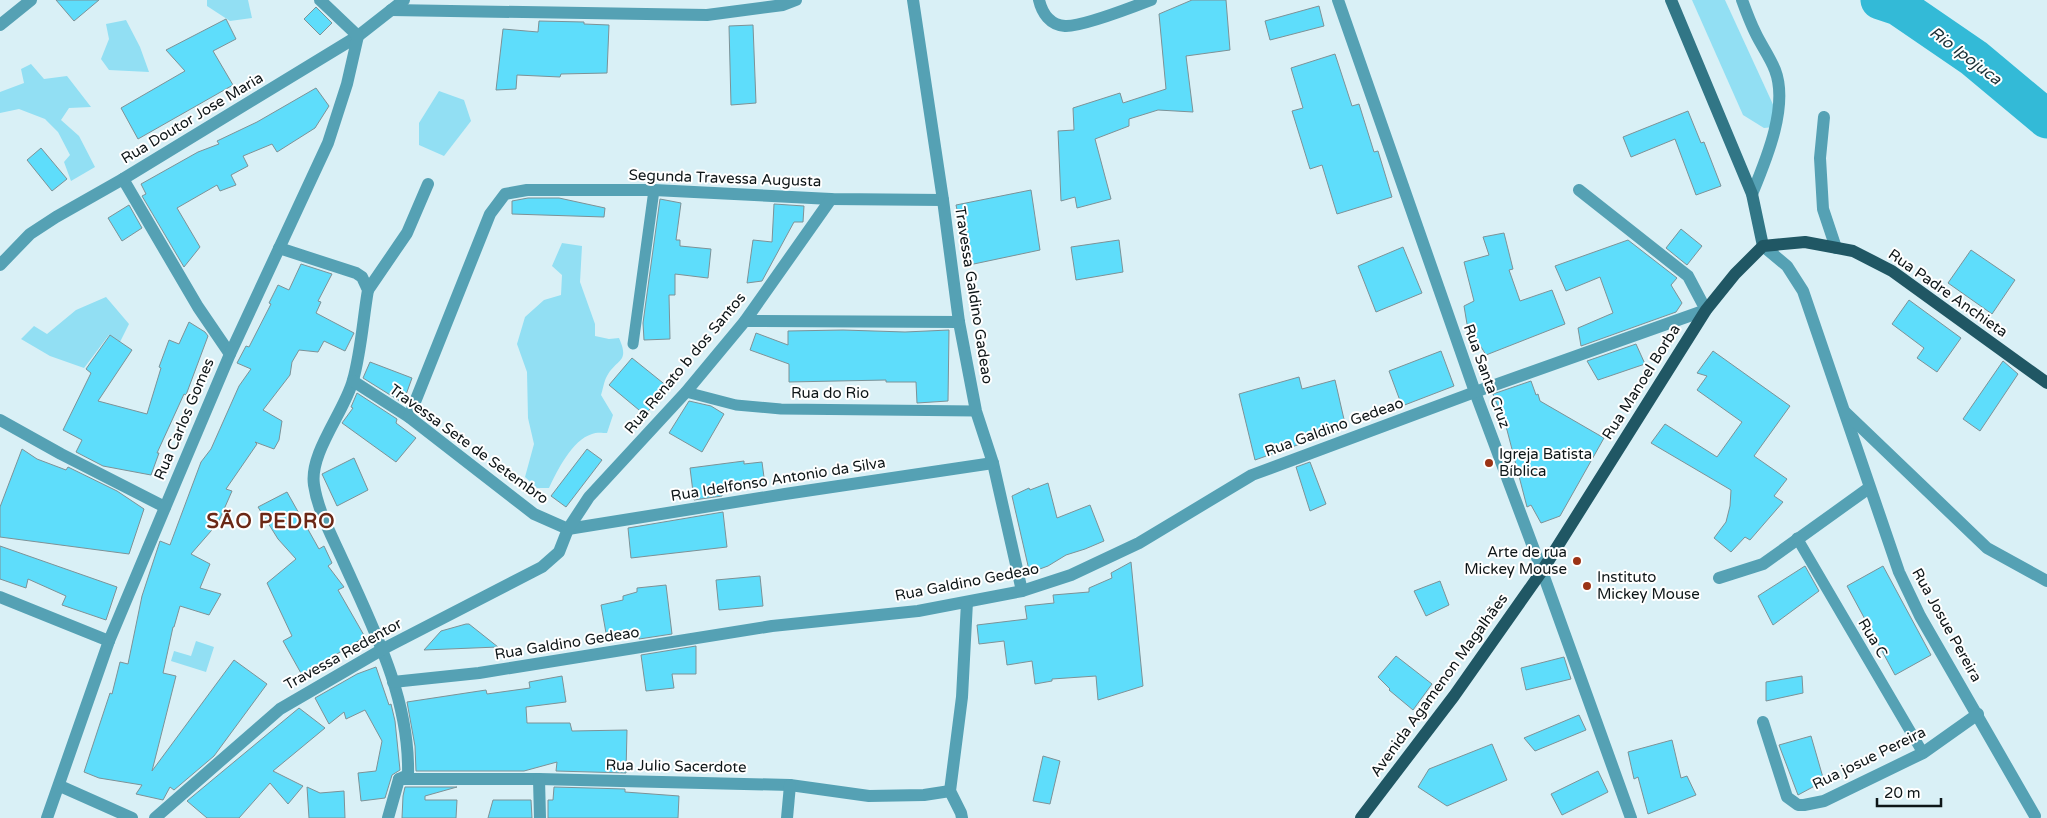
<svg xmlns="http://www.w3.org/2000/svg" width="2047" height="818" font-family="'Varela Round',sans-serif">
<rect width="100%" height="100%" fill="#d9f0f6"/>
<g fill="#92dff3">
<polygon points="207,0 248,0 252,18 230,21 207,6"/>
<polygon points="1692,0 1725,0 1776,111 1774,127 1764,128 1743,115"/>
<polygon points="126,20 140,47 149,72 109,70 101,59 109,39 106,24"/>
<polygon points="31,64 44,79 67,76 91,107 69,108 61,120 79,136 95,167 71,181 64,162 70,155 58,132 45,119 19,109 0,113 0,92 24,83 21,69"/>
<polygon points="439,91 464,100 471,121 444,156 419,145 419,123"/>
<path d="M562 243 582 246 580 282 595 324V336L609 339 619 338C630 363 617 358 607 376 604 381 603 389 601 395L613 415 607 433C603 433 596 432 592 434 572 440 557 471 549 488H537L525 477 534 444 528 418 527 372 517 344 525 317 544 300 561 295 562 275 552 266Z"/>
<polygon points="106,297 129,324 120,342 109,335 84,368 50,356 21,339 34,326 47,334 76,310"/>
<polygon points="196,641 214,647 206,672 171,661 174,651 191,656"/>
</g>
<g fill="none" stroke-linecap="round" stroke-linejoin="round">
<polyline stroke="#33bad7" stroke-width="39" points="1880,0 1898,6 1974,58 2047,119"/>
</g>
<g fill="#5eddfb" stroke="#7d9297">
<polygon points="56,0 99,0 74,21"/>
<polygon points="1192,0 1226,0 1230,50 1186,56 1193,112 1158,110 1129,119 1129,126 1095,139 1111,199 1077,208 1075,197 1061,201 1058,131 1074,130 1073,108 1120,93 1123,103 1166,89 1159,14"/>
<polygon points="1319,6 1324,26 1270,40 1265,21"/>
<polygon points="316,7 332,23 320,35 304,19"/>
<polygon points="226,19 236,39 213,51 233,85 138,139 121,108 185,71 166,50"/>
<polygon points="539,21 584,22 584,24 609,25 607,73 561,74 560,77 517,75 516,89 496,90 503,29 538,32"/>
<polygon points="753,25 756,103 731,105 729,26"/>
<polygon points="1335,54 1352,106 1359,104 1374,152 1378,151 1392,197 1337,214 1322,165 1310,169 1292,111 1303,108 1291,68"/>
<polygon points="316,88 329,106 315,128 277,152 272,144 243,156 248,166 231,175 236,185 220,191 217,185 177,208 200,247 184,267 142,196 146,194 141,184 198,152 219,144 217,141 257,122"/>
<polygon points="1688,111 1701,143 1704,142 1721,186 1696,195 1675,139 1631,157 1623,137"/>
<polygon points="41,148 67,179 52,191 27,160"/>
<polygon points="1031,190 1040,250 969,265 956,205"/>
<polygon points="528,198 559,198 605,208 604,217 512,214 512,201"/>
<polygon points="660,199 681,203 676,240 680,240 680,246 711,249 708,278 675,274 675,295 669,295 670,339 644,340 643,323"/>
<polygon points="774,204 804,206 803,222 794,222 762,281 747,283 753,240 772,242"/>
<polygon points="129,205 142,228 122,241 108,218"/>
<polygon points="1681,229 1702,246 1687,265 1666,248"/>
<polygon points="1504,233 1513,269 1509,270 1520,301 1552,290 1565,324 1486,355 1467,324 1464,306 1474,301 1464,262 1489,255 1483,237"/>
<polygon points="1119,240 1123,272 1076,280 1071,247"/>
<polygon points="1628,240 1677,278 1671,285 1682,303 1676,312 1581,346 1578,328 1613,313 1600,277 1566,291 1555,266"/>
<polygon points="1403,247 1422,293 1376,312 1358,266"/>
<polygon points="1971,250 2015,280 1992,314 1948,283"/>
<polygon points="301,264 332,274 318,301 321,302 316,313 354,333 345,351 324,341 318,352 299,350 292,362 290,375 263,410 282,421 279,440 274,449 255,442 257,444 226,489 232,491 218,523 191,554 210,564 200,588 221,594 209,615 180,606 174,627 173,627 163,673 176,676 152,771 234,660 267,684 214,756 174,790 170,787 163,800 136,794 142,785 99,778 84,772 110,693 112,694 120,662 128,664 142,596 160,541 170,545 201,462 211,449 239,386 251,369 237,363 246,346 249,347 271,304 269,303 278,285 289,290"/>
<polygon points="1909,300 1961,338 1937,372 1917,358 1924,348 1892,324"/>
<polygon points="189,322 205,332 208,336 186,395 184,394 157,453 159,453 151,475 103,466 76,452 82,440 63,430 91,373 86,369 110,335 132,350 98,401 147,414 161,368 159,367 169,340 179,344"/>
<polygon points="843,330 905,332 949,330 948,401 917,403 916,382 886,382 886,380 789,382 789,364 750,350 756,333 788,345 788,331"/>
<polygon points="1636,344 1645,364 1598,380 1587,361"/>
<polygon points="1441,351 1454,386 1402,406 1389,371"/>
<polygon points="1713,351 1790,406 1754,456 1787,479 1774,496 1783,502 1750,540 1745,537 1731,552 1714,538 1726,522 1730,506 1731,490 1651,443 1665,424 1717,457 1742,422 1697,390 1707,376 1697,373"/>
<polygon points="632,358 668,387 645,415 609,385"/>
<polygon points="2003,361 2018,374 1980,431 1963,419"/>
<polygon points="370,362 412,378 403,403 363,378"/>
<polygon points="1299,377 1302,389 1335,380 1346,428 1301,439 1303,443 1255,460 1239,394"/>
<polygon points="1531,381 1536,395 1538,394 1540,401 1604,438 1560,516 1541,523 1531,505 1527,507 1507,430 1493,394"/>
<polygon points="357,393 397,419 396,423 416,438 396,462 342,423 353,408 351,407"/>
<polygon points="689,401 711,406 724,414 702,452 669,433"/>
<polygon points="22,449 37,459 66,470 68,467 117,491 144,509 129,554 0,537 0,507"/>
<polygon points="587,449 602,460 566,507 551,496"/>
<polygon points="354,458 368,490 337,506 322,474"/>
<polygon points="744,461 744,464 762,462 765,485 721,487 722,496 694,500 690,468"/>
<polygon points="1310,462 1326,504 1310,511 1296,467"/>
<polygon points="1048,483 1057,518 1090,505 1104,541 1085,549 1066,555 1048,566 1037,570 1029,570 1012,496 1029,488 1030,490"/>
<polygon points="287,492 319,549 324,546 332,563 328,566 344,587 338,590 365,637 302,675 283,641 292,636 267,583 296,559 278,539 258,507"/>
<polygon points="723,512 727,547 631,558 628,528"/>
<polygon points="0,546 117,587 106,620 62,605 66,596 28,579 26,588 0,579"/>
<polygon points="1131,562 1143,686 1098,700 1096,676 1052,679 1052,681 1035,684 1032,661 1007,665 1004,641 979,644 977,625 1027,619 1025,606 1054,603 1053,595 1089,592 1089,588 1112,578 1111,573"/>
<polygon points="1805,566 1819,591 1773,625 1758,596"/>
<polygon points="1883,566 1931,655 1895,675 1847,586"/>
<polygon points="760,576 763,606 719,610 716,580"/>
<polygon points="1440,581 1449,605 1426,616 1414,591"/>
<polygon points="666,585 672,634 639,639 638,629 606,633 601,605 623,600 623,596 637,592 637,588"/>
<polygon points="466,624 469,624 498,647 424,650 441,631"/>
<polygon points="696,646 696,674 672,674 674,688 646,691 641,655"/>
<polygon points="1396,656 1432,684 1413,710 1389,690 1390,689 1378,677"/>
<polygon points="1564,657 1571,679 1526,690 1521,668"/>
<polygon points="376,667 389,705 391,704 395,721 400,770 392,775 385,798 361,801 358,773 376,771 382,741 365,710 346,719 344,712 329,724 315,698 357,674"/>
<polygon points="562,676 566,702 526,707 527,723 570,723 572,731 627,730 626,773 556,771 557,762 524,771 416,771 415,746 407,702 486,690 487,694 530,688 529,682"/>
<polygon points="1802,676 1803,693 1766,701 1766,682"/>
<polygon points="299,708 325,728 273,771 303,786 288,804 270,783 239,818 207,818 187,801"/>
<polygon points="1579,715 1586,730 1535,751 1524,738"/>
<polygon points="1811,736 1824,781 1798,795 1779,745"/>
<polygon points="1672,740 1681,778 1687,776 1696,795 1648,814 1638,777 1634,779 1628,752"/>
<polygon points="1492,744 1507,780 1447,806 1418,787 1429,769"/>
<polygon points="1043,756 1060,761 1050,804 1033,801"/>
<polygon points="1598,771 1608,792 1562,815 1551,794"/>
<polygon points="307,787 320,793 344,791 345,818 309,818"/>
<polygon points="405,787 457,787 425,796 425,800 457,800 456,818 402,818 403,796"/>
<polygon points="554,787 625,789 625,792 679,796 678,818 548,818 548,800 553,800"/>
<polygon points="493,800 531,800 532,818 488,818"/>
</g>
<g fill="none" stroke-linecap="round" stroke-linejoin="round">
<g stroke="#55a1b4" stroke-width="11">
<polyline points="633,344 654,190"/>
<polyline points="686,392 736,405 781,409 976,411"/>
<polyline points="1797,538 1923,753"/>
</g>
<g stroke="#55a1b4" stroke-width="12">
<polyline points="913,0 943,200 959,322 976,411 993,463 1022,591"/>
<path d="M1039 0C1042 13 1050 25 1065 26 1081 27 1133 7 1151 0"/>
<polyline points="1338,0 1475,392 1542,571 1631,818"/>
<path d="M1742 0C1746 11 1750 22 1755 32 1761 45 1770 57 1775 70 1789 106 1766 160 1752 194"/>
<polyline points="391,10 707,15 783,5 796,0"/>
<polyline points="0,25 31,0"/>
<polyline points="1824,117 1820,158 1823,209 1836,248"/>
<polyline points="123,179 198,307 230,354"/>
<polyline points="1763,246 1787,266 1803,291 1899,572 1920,616 2035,816"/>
<path d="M279 248 356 273 362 277 368 290C363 319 361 352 353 380 345 411 309 453 314 485 318 512 333 538 344 563 374 629 410 700 408 775L399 779 388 818"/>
<polyline points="0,265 30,234 56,217 123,179 358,36 404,0"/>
<polyline points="368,290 407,233 428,184"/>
<polyline points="745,321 959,322"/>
<polyline points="353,381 409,417 534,514 568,529 785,494 993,463"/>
<polyline points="1845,412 1987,548 2047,581"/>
<polyline points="409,417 490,214 505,194 527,190 654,190 831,199 943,200"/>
<polyline points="0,420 61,454 165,507"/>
<polyline points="1719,578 1763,564 1869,488"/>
<polyline points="0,597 109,641"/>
<polyline points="393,682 479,673 772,626 918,611 1022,591 1071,575 1139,543 1252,475 1475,392 1706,310 1688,276 1579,190"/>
<polyline points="1763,722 1787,797 1798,805 1804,805 1824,801 1923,753 1978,714"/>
<polyline points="399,779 539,779 790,785 869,796 924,795 950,791"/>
<polyline points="539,779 540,818"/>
<polyline points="60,786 132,818"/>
<polyline points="47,818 109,641 177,479 230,354 328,143 347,84 358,36 320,0"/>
<polyline points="155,818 280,709 383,649 542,567 559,552 568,529 589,497 686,392 745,321 831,199"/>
<polyline points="787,818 790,785"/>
<polyline points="962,818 961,813 950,791 962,697 967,602"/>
</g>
<polyline stroke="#317686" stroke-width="12" points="1671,0 1752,194 1763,246"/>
<polyline stroke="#205764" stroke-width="12" points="1361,818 1454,696 1542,571 1706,310 1735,274 1763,246 1805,242 1853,251 1892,271 2047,383"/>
</g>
<g fill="#9b3315" stroke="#fff" stroke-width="2">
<circle cx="1489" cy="463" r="5"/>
<circle cx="1577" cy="561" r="5"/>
<circle cx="1587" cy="586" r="5"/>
</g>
<g text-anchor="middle" stroke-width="4" stroke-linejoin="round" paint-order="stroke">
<g font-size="15" fill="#0e1618" stroke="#fff">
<text transform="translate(192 118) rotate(-31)" y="5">Rua Doutor Jose Maria</text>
<text transform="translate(725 178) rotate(2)" y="5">Segunda Travessa Augusta</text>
<text transform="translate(1948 293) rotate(35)" y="5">Rua Padre Anchieta</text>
<text transform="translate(974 295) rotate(81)" y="5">Travessa Galdino Gadeao</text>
<text transform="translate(685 363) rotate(-50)" y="5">Rua Renato b dos Santos</text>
<text transform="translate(1487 376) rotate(70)" y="5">Rua Santa Cruz</text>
<text transform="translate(1641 382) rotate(-58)" y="5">Rua Manoel Borba</text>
<text x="830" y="398">Rua do Rio</text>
<text transform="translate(184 419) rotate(-67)" y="5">Rua Carlos Gomes</text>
<text transform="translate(1334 427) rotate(-20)" y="5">Rua Galdino Gedeao</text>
<text transform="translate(469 444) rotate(36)" y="5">Travessa Sete de Setembro</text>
<text transform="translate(778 479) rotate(-9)" y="5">Rua Idelfonso Antonio da Silva</text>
<text transform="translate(967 582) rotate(-11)" y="5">Rua Galdino Gedeao</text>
<text transform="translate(1947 625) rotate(61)" y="5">Rua Josue Pereira</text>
<text transform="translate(1873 638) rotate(59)" y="5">Rua C</text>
<text transform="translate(567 643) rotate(-9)" y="5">Rua Galdino Gedeao</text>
<text transform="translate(343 654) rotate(-29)" y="5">Travessa Redentor</text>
<text transform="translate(1439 685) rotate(-54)" y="5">Avenida Agamenon Magalhães</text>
<text transform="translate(1869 758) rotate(-26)" y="5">Rua josue Pereira</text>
<text transform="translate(676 766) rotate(1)" y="5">Rua Julio Sacerdote</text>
</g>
<g font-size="15" fill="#0e1618" stroke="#fff" text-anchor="start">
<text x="1499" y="459">Igreja Batista<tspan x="1499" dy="17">Bíblica</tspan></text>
<text x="1567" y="557" text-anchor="end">Arte de rua<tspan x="1567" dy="17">Mickey Mouse</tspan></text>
<text x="1597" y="582">Instituto<tspan x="1597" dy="17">Mickey Mouse</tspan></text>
</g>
<g font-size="16" font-style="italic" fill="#1a3036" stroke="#fff">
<text transform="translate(1966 55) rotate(37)" y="6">Rio Ipojuca</text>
</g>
<g font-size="20" font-weight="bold" letter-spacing="1" fill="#6b2816" stroke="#fff">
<text x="271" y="528">SÃO PEDRO</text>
</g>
</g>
<path d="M1877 798v8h64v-8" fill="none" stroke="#0e1618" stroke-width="2.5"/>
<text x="1884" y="798" font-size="15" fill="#0e1618" stroke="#ffffff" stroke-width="4" paint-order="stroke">20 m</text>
</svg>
